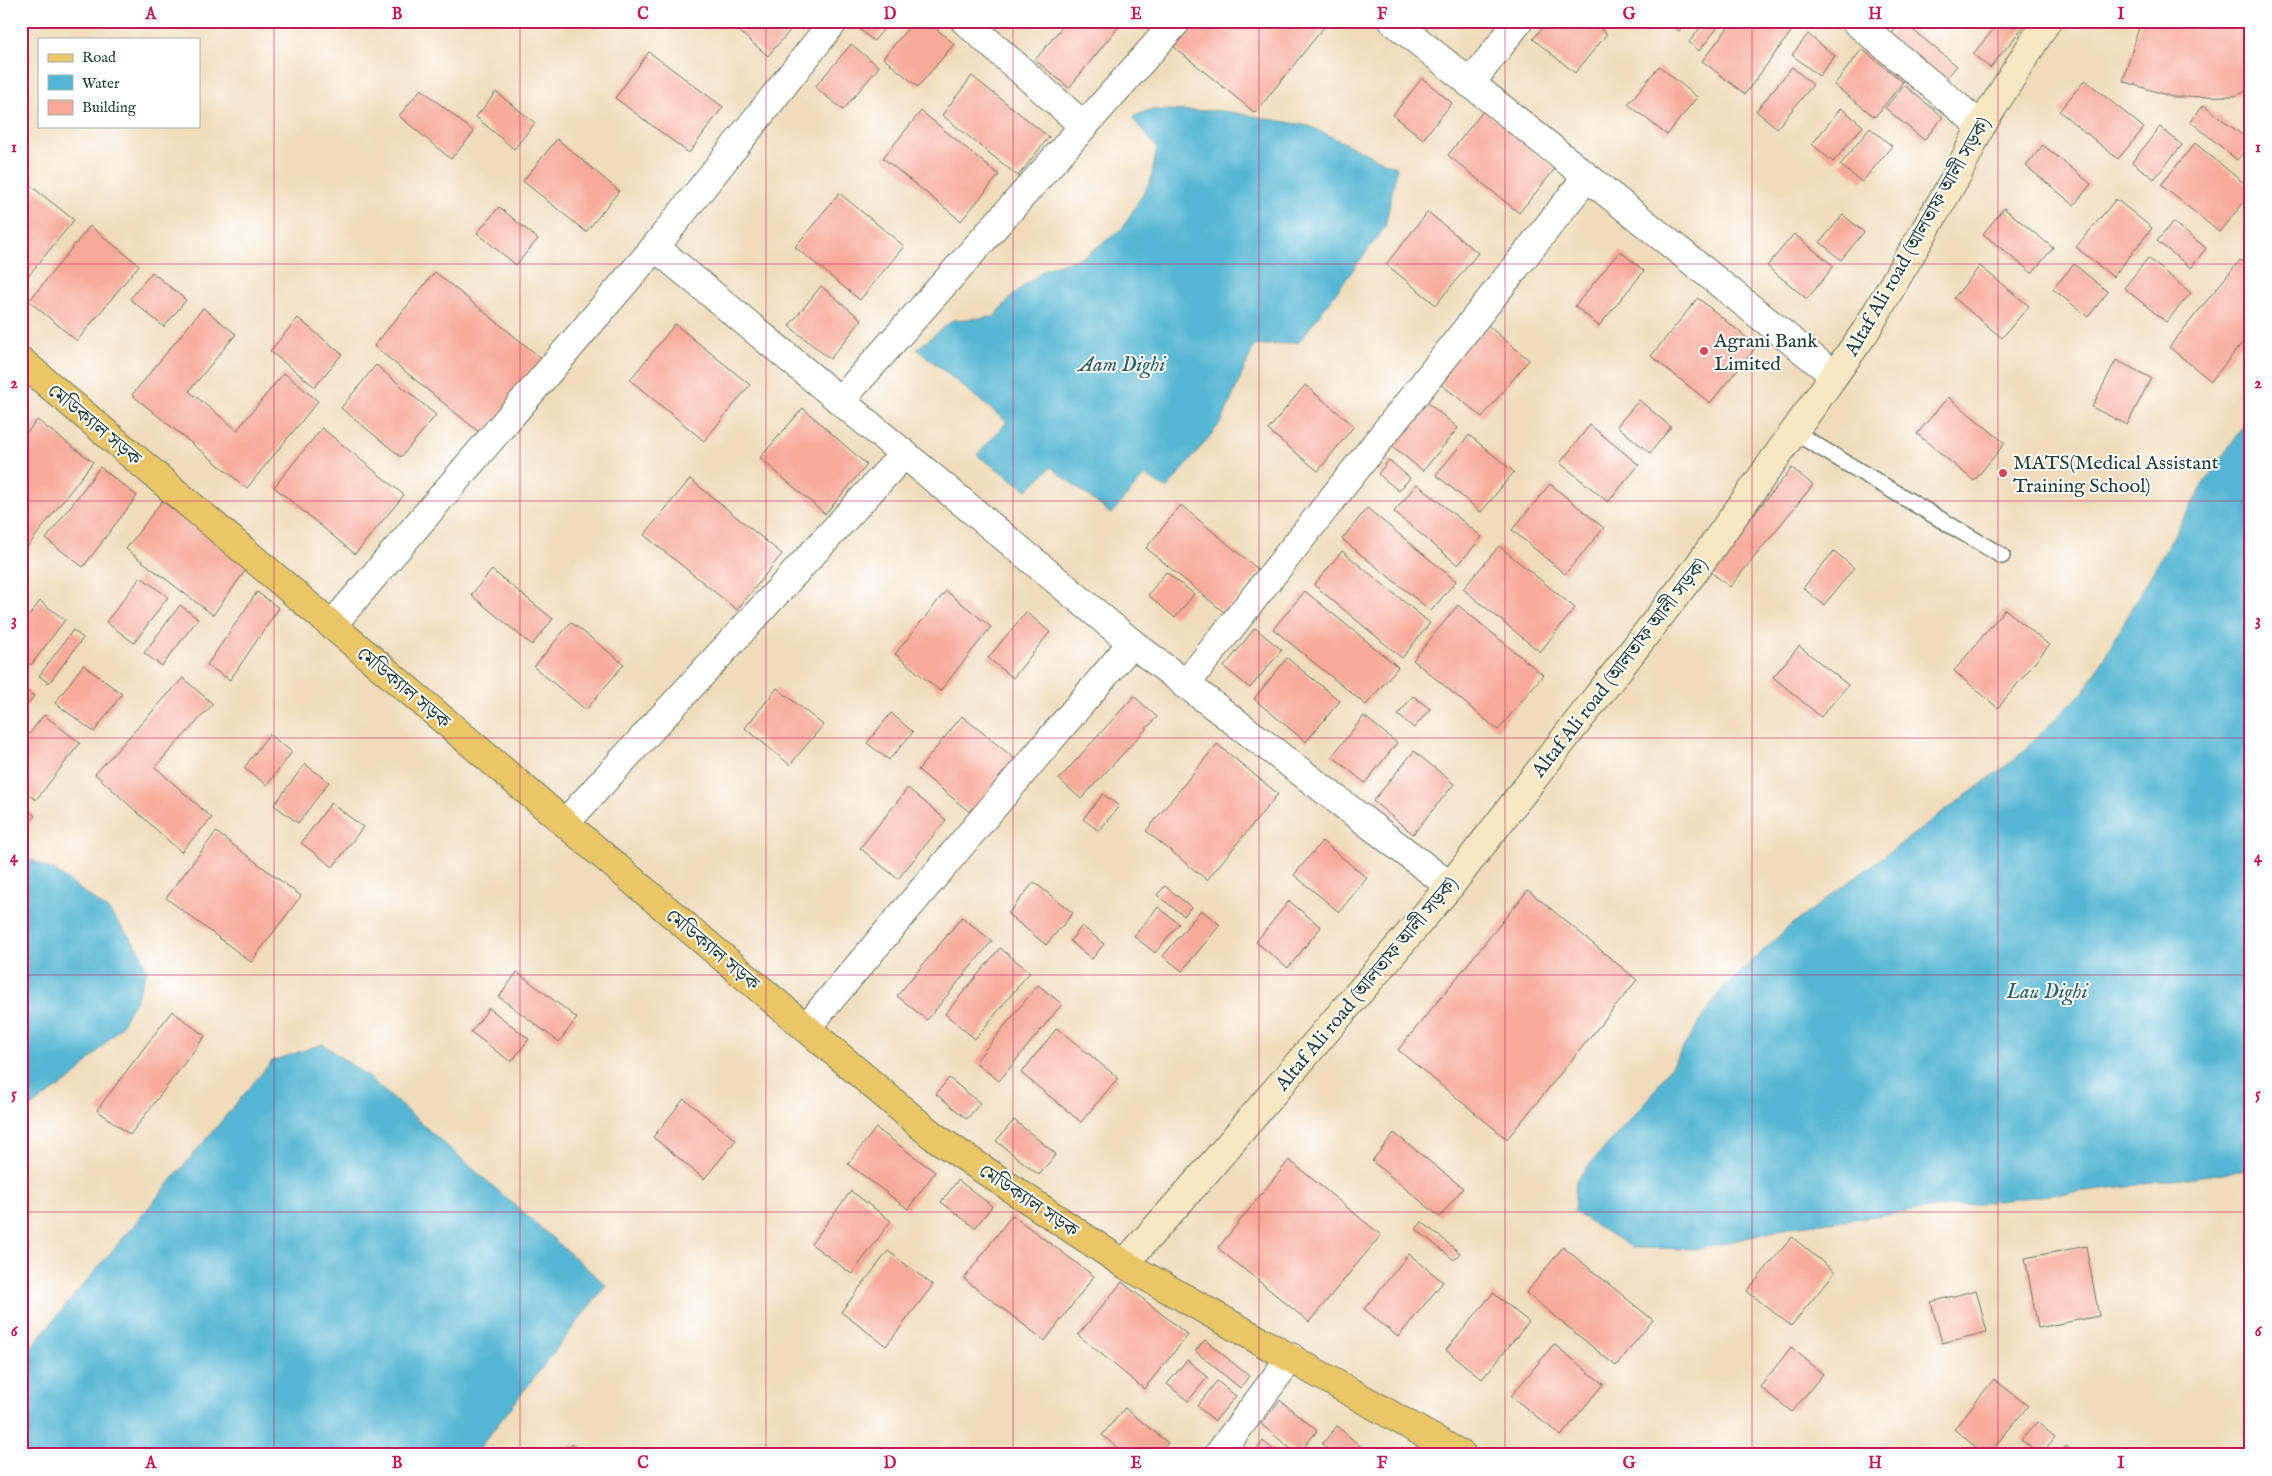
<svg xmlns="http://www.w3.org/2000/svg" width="2272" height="1476" font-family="'IM FELL English','Noto Serif Bengali',serif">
<rect width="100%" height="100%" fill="#fff"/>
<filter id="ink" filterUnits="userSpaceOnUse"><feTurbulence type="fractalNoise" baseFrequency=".02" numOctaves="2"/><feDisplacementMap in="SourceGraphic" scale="10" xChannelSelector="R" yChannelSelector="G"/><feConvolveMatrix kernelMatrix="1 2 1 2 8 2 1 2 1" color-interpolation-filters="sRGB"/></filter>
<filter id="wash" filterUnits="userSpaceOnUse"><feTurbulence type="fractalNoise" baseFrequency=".0096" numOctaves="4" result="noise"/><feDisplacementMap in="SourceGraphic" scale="20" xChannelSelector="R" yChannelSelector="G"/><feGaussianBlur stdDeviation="1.12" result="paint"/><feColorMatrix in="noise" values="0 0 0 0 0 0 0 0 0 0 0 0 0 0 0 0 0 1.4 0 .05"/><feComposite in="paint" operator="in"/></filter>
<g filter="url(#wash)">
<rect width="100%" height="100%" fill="#f0dcbb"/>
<g fill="#55b6d3" stroke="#3a7a84">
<polygon points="1150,110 1224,111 1309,126 1397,168 1385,227 1299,342 1254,346 1222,421 1167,489 1145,475 1111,514 1051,467 1027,490 977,455 1007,422 917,349 953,320 994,317 1013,295 1045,269 1085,256 1122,229 1151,180 1157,148 1132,117"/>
<polygon points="2251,415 2251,1169 2145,1184 1919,1210 1792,1227 1699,1249 1633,1248 1574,1212 1576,1180 1651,1096 1720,992 1785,930 2015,759 2086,689 2204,483"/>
<polygon points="27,858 56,872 108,910 139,949 147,971 136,999 121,1026 73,1078 21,1113 21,865"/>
<polygon points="323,1044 368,1077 606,1285 474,1455 21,1455 21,1359 272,1061"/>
</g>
<g id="blocks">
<g fill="#f7aa9a">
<polygon points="727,21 798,21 768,56"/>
<polygon points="855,21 890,21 874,41 853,24"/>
<polygon points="914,21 927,21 954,44 918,87 883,58"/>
<polygon points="1067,21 1123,21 1069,88 1035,60"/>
<polygon points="1195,21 1329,21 1255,113 1174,47"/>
<polygon points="1548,21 1591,21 1607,34 1575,73 1533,39"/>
<polygon points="1666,21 1687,21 1679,31"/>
<polygon points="1706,21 1723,21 1699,51 1689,42"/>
<polygon points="1733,21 1799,21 1745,94 1702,61"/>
<polygon points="1902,21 1957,66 1940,85 1886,41"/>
<polygon points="2000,21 2018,21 2024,26 1990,68 1973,54"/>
<polygon points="2141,21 2251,21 2251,89 2235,96 2172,97 2123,81"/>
<polygon points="1808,34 1835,56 1819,76 1792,55"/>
<polygon points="851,44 879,67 843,110 815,87"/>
<polygon points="1862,49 1903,82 1875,117 1834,85"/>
<polygon points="649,52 723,107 689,153 615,98"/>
<polygon points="1659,66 1697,97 1667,135 1628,104"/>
<polygon points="1792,67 1813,85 1777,128 1756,111"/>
<polygon points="972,76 1049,137 1018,176 942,115"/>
<polygon points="1422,78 1452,103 1423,139 1393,115"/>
<polygon points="2085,80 2144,128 2118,159 2059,111"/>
<polygon points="1904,85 1943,117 1924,140 1885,108"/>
<polygon points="421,89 474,132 451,159 399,116"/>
<polygon points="496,92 535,123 514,149 476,117"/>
<polygon points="2204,105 2251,142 2237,160 2190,121"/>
<polygon points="1841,108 1863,126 1833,162 1812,144"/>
<polygon points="1484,110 1555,169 1519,213 1448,155"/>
<polygon points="921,111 999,175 961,221 883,158"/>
<polygon points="2160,127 2182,145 2154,179 2132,162"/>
<polygon points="1870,128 1892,146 1862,182 1840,165"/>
<polygon points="557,139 619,191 586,232 523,181"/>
<polygon points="2195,143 2251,189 2251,194 2219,232 2161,185"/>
<polygon points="2043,145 2091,184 2074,205 2026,166"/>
<polygon points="31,186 74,220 21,285 21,197"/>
<polygon points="839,193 904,246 860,300 795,247"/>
<polygon points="2116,199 2152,228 2113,277 2076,247"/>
<polygon points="499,207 538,239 516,265 477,233"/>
<polygon points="2004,208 2053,248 2032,273 1983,234"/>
<polygon points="1428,212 1478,253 1436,305 1386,264"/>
<polygon points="1843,215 1864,232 1841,260 1820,242"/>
<polygon points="2173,222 2206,248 2191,268 2157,241"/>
<polygon points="90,226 139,265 77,341 29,301"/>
<polygon points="1794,234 1834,266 1807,299 1767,266"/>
<polygon points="1620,251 1644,271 1599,326 1575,306"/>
<polygon points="2148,258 2191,293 2166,322 2124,288"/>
<polygon points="2240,260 2251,268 2251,332 2211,381 2169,347"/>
<polygon points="2074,264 2108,292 2088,317 2053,289"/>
<polygon points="1980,266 2029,306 2002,338 1954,298"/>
<polygon points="152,272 186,300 164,327 130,299"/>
<polygon points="435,272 546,362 485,437 374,346"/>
<polygon points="821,286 862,320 830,359 789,326"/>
<polygon points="1698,298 1757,346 1710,403 1651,356"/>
<polygon points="203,308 236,334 189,391 237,430 284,373 318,401 247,488 132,395"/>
<polygon points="298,318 342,354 315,387 270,351"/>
<polygon points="1485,323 1529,360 1482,417 1437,381"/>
<polygon points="675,324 750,385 704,441 630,380"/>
<polygon points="2116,360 2151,378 2127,425 2092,407"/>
<polygon points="376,365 436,415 401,457 341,408"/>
<polygon points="1305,385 1354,426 1318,471 1268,430"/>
<polygon points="1948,397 2005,443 1974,481 1917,434"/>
<polygon points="1422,398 1458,428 1423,471 1386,441"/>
<polygon points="1639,400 1671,427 1650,453 1617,426"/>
<polygon points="803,408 867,465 825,514 760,458"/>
<polygon points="37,420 93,462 21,555 21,440"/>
<polygon points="1590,425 1639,465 1608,502 1560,463"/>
<polygon points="322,428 404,495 355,554 274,487"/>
<polygon points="1469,435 1514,472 1481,512 1436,475"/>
<polygon points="1389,460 1410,478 1399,491 1378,474"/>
<polygon points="100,467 137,496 83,567 46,539"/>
<polygon points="1792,468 1813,485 1730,587 1708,570"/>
<polygon points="690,479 782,554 737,610 644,535"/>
<polygon points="1417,484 1482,537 1458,565 1394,512"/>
<polygon points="1550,484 1604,528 1565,574 1512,530"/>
<polygon points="162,501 248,567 213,615 126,549"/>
<polygon points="1181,505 1260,571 1225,613 1146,548"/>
<polygon points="1367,508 1456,581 1431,611 1342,539"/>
<polygon points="1499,546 1575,608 1540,652 1463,589"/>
<polygon points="1342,551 1430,623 1402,658 1314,585"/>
<polygon points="1834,551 1854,568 1824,605 1803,588"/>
<polygon points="492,570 553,619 532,645 471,595"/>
<polygon points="1166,572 1194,594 1175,618 1148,595"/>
<polygon points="141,577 168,597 134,643 106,622"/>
<polygon points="946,591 991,627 940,691 895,654"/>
<polygon points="1305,591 1398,667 1366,705 1273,629"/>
<polygon points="257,592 279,608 230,680 207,665"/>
<polygon points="40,601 65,620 31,665 21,658 21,626"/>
<polygon points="180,605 198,619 162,666 144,653"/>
<polygon points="1458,605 1543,675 1498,730 1413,660"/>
<polygon points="2005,609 2049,645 1998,708 1954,671"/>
<polygon points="1026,612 1050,632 1013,678 988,658"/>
<polygon points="571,622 624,664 586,710 534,667"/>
<polygon points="1255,628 1282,650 1250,688 1224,667"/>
<polygon points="73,630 83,638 49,683 39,676"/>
<polygon points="1799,646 1848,685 1821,717 1773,677"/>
<polygon points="1287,658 1340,701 1306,742 1254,699"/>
<polygon points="83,665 122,694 94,732 55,703"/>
<polygon points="183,678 213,704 155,767 212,818 181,852 95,774"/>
<polygon points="21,686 34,696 21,713"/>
<polygon points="777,688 823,725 790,765 745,728"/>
<polygon points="1134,696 1157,717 1081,799 1059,779"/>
<polygon points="1413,696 1430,709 1414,728 1398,715"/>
<polygon points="891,713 913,732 889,760 867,743"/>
<polygon points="44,715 80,743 36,800 21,789 21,744"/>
<polygon points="962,716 1015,759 971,813 918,770"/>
<polygon points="1364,716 1397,743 1365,783 1332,756"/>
<polygon points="269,734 292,752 267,785 244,768"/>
<polygon points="1217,744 1278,794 1207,880 1146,831"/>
<polygon points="1414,751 1454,784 1413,834 1373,801"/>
<polygon points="305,764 329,782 298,823 274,805"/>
<polygon points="908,788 946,820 898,879 860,848"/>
<polygon points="1103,794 1119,806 1099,831 1083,819"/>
<polygon points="331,803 363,827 333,867 301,843"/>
<polygon points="21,805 35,816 21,834"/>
<polygon points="216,832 301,896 251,962 166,898"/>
<polygon points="1322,841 1367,878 1339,912 1294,875"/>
<polygon points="1034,882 1073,913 1046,945 1008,914"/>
<polygon points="1165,886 1191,907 1184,916 1157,895"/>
<polygon points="1528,890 1637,980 1507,1139 1398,1050"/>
<polygon points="1289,901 1321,927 1288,968 1256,942"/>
<polygon points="1158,907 1179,924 1155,953 1134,936"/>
<polygon points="1201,910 1220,925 1182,971 1163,956"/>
<polygon points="962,917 992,941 927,1020 897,996"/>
<polygon points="1082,926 1104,944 1092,959 1070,941"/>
<polygon points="1000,948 1030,972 975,1039 945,1014"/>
<polygon points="517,972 577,1018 559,1042 499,997"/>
<polygon points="1038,985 1062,1004 999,1081 975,1062"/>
<polygon points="489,1008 529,1039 511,1062 471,1032"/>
<polygon points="172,1011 205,1036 130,1135 97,1110"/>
<polygon points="1057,1028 1118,1078 1081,1122 1021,1073"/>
<polygon points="949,1078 980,1103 967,1119 936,1094"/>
<polygon points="684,1099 736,1140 704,1179 653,1137"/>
<polygon points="1014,1120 1056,1154 1039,1175 996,1141"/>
<polygon points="876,1128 935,1172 908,1209 848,1164"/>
<polygon points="1394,1133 1463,1188 1440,1217 1372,1161"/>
<polygon points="1289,1160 1381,1235 1309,1322 1218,1248"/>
<polygon points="958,1180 992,1206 975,1228 941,1202"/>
<polygon points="851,1191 891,1221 852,1274 811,1244"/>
<polygon points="1012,1215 1094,1276 1045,1341 964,1279"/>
<polygon points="1422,1222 1460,1253 1454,1260 1416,1229"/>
<polygon points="1792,1237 1835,1272 1791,1326 1747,1291"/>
<polygon points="2086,1246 2099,1316 2038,1328 2025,1258"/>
<polygon points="1563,1247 1653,1320 1616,1366 1526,1293"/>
<polygon points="888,1251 933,1285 886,1346 841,1312"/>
<polygon points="1409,1254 1443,1282 1398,1337 1364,1309"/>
<polygon points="1122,1282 1188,1335 1144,1389 1078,1335"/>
<polygon points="1976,1290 1987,1332 1942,1343 1931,1302"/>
<polygon points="1493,1293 1529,1322 1482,1379 1446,1350"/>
<polygon points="1205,1340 1249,1376 1240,1388 1195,1351"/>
<polygon points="1554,1344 1603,1384 1561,1436 1511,1396"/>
<polygon points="1791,1347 1823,1374 1792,1412 1760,1387"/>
<polygon points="1187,1360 1208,1377 1188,1401 1167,1384"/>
<polygon points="1994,1379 2028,1406 1988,1455 1985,1455 1954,1429"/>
<polygon points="1217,1381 1236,1396 1215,1421 1197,1406"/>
<polygon points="1280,1400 1317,1431 1298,1455 1261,1424"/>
<polygon points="1125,1408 1168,1443 1158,1455 1126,1455 1102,1435"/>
<polygon points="2037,1422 2055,1437 2041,1455 2021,1440"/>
<polygon points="1337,1426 1366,1451 1363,1455 1335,1455 1322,1444"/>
<polygon points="1263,1441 1280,1455 1252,1455"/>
<polygon points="572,1444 585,1455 563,1455"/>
<polygon points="2066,1446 2077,1455 2058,1455"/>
</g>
</g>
</g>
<g filter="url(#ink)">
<use href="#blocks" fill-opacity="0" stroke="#687563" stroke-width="1"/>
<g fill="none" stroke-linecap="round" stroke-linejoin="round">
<defs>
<polyline id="lane" points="1794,432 2002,556"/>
<g id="street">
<polyline points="834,21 655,247 1132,643 1450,886"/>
<polyline points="965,21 1084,126"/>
<polyline points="1393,21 1834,375"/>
<polyline points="1855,21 1981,126"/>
<polyline points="1470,84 1519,21"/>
<polyline points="840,401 1177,21"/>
<polyline points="332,625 655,247"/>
<polyline points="1185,685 1587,177"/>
<polyline points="565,823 904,454"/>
<polyline points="806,1028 1132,643"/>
<polyline points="1218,1455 1291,1357"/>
</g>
<polyline id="secondary" points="1124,1264 1204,1174 1450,886 1694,572 1865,332 1956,177 1981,126 2047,21"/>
<polyline id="primary" points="21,361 932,1135 1124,1264 1462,1455"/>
</defs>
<use href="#lane" stroke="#687563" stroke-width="18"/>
<use href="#street" stroke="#687563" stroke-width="30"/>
<use href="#secondary" stroke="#687563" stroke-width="30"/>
<use href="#primary" stroke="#687563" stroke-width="30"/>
<use href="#lane" stroke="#fff" stroke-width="15"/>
<use href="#street" stroke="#fff" stroke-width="28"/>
<use href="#secondary" stroke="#f7e8c3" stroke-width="28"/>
<use href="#primary" stroke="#eac669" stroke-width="28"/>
</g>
</g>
<path fill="none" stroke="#c2185b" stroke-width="1" stroke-opacity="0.55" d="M274 21V1455M520 21V1455M766 21V1455M1013 21V1455M1259 21V1455M1505 21V1455M1752 21V1455M1998 21V1455M21 264H2251M21 501H2251M21 738H2251M21 975H2251M21 1212H2251"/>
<g fill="#d1495b" stroke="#fff" stroke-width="2">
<circle cx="1704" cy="351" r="5"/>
<circle cx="2003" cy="473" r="5"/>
</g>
<g text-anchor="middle" stroke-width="4" stroke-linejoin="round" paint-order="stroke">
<g font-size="20" fill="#1f3d34" stroke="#fff">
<text transform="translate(1917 236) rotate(-60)" y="7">Altaf Ali road (আলতাফ আলী সড়ক)</text>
<text transform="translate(95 424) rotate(40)" y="7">মেডিক্যাল সড়ক</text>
<text transform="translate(1619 667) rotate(-52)" y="7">Altaf Ali road (আলতাফ আলী সড়ক)</text>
<text transform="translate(404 687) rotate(40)" y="7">মেডিক্যাল সড়ক</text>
<text transform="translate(713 949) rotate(40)" y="7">মেডিক্যাল সড়ক</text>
<text transform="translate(1366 983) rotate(-50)" y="7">Altaf Ali road (আলতাফ আলী সড়ক)</text>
<text transform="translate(1029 1200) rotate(34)" y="7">মেডিক্যাল সড়ক</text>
</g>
<g font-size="20" fill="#1f3d34" stroke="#fff" text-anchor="start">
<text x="1714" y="347">Agrani Bank<tspan x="1714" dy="23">Limited</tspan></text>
<text x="2013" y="469">MATS(Medical Assistant<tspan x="2013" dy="23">Training School)</tspan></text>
</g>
<g font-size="21" font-style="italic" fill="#2f6164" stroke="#fff">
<text x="1122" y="371">Aam Dighi</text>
<text x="2047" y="998">Lau Dighi</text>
</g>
</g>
<rect width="2272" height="1476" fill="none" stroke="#fff" stroke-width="55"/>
<rect x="38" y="38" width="162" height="90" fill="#ffffff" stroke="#a5b1ae"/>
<rect x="48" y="54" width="25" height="8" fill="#eac669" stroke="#a5b1ae"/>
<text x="82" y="62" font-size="15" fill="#1f3d34">Road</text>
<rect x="48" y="75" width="25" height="15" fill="#55b6d3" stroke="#a5b1ae"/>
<text x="82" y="88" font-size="15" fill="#1f3d34">Water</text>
<rect x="48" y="100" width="25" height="15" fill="#f7aa9a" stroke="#a5b1ae"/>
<text x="82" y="112" font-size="15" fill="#1f3d34">Building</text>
<rect x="28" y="28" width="2216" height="1420" fill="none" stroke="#c2185b" stroke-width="2"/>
<g font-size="16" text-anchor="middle" font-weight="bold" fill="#c2185b">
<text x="151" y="19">A</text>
<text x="397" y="19">B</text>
<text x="643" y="19">C</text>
<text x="890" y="19">D</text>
<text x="1136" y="19">E</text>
<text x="1382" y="19">F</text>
<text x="1629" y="19">G</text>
<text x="1875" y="19">H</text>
<text x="2121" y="19">I</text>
<text x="14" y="152">1</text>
<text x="2258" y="152">1</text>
<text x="14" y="388">2</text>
<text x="2258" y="388">2</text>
<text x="14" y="625">3</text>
<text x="2258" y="625">3</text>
<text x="14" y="862">4</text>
<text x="2258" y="862">4</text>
<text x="14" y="1099">5</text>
<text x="2258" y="1099">5</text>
<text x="14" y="1336">6</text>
<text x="2258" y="1336">6</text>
<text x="151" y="1468">A</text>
<text x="397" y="1468">B</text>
<text x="643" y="1468">C</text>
<text x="890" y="1468">D</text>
<text x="1136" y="1468">E</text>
<text x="1382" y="1468">F</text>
<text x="1629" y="1468">G</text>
<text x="1875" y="1468">H</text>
<text x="2121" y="1468">I</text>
</g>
</svg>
